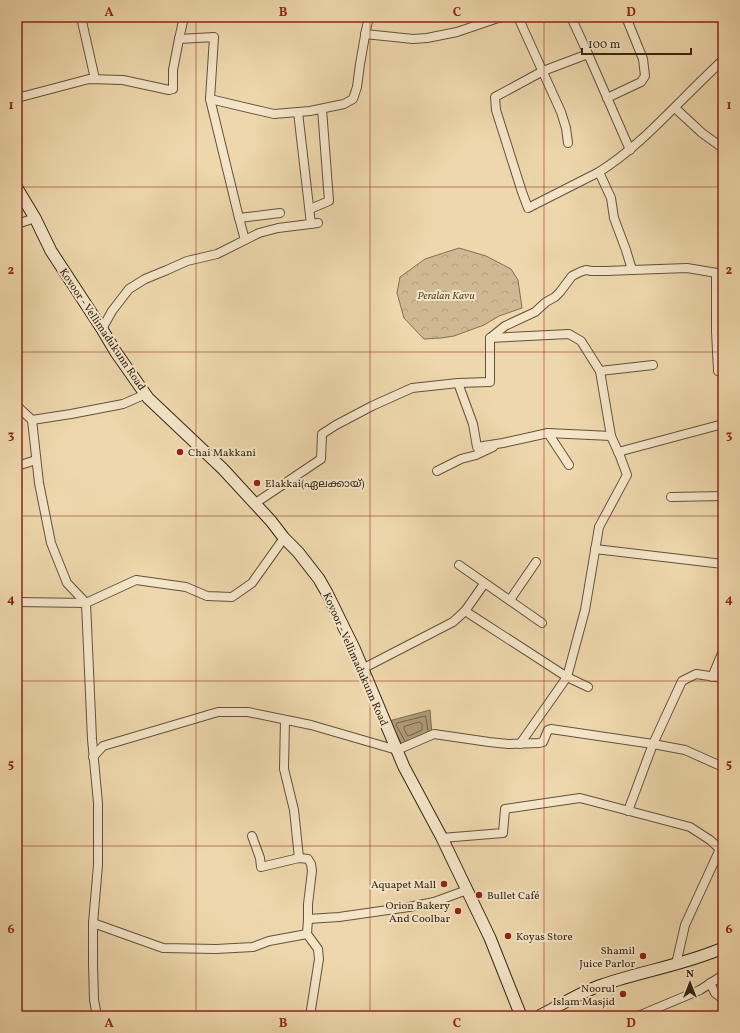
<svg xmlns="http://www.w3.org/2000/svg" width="740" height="1033" font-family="Vollkorn,'Noto Sans Malayalam',serif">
<defs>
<pattern id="forest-crowns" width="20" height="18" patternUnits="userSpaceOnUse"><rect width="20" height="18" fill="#cfb992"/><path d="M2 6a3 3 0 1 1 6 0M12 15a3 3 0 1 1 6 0" fill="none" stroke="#b29f7d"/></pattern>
</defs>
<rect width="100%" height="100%" fill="#eed7ac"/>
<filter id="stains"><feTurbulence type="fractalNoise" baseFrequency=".005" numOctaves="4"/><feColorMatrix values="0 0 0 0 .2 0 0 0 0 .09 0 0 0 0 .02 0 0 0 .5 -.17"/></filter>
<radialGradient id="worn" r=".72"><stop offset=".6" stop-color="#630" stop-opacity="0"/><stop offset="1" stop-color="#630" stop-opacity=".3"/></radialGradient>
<polygon fill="url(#forest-crowns)" stroke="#827053" points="459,248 486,256 511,269 518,280 522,308 499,316 484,325 454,336 441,338 424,339 404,318 397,293 400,277 425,259"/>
<polygon fill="#af9b78" stroke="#7e6c50" points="430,710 432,735 404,748 389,721"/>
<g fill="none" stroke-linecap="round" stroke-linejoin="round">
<g stroke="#726046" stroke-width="1">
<polygon points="420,722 422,724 422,730 409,736 407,735 404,729 404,727"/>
<polyline points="405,741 396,725 397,723 425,716 426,718 428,731"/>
</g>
<defs>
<g id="street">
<polyline points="81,17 95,79"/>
<polyline points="518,17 561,112 566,128 568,143"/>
<polyline points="571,17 588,54 543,71 495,97 496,110 522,192 528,208 599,172"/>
<polyline points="365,34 413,39 427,38 457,32 501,17"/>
<polyline points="179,39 184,17"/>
<polyline points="588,54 630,150"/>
<path d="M723 60C710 72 697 85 684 98 657 125 631 152 599 172L611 198 614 218 626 250 632 270 687 268 723 274"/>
<polyline points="17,98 36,93 89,79 123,80 169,90 173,89 173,70 179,39 214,37 210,99 239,218"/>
<polyline points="607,98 641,82 645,76 643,59 626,17"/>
<polyline points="210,99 274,114 310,111 344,104 353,99 357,87 360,64 366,30 369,17"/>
<polyline points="675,108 702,133 720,146"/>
<polyline points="298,112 311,224"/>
<polyline points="310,209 329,201 322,109"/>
<polyline points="17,224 35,218"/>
<polyline points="245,240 239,218 280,213"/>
<polyline points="716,273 716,331 718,371"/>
<polyline points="102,329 112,311 129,289 145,279 167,270 187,261 217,254 259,233 278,228 318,223"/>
<polyline points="490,338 569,334 581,341 600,371 611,436 620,456 627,475 599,527 585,610 567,677 520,744"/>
<polyline points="600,371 653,365"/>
<polyline points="458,383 473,424 477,447 503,443 548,433 569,465"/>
<polyline points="17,406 32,420 39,483 51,543 67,583 86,603 136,580 186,587 207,596 232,597 252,583 284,538"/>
<polyline points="32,420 71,414 123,404 146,394"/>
<polyline points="548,433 611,436"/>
<polyline points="618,452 723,424"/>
<polyline points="17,466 36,460"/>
<polyline points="437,471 461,459 476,455 493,447"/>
<polyline points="671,497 723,496"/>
<polyline points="254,504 321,459 322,434 336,425 372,406 412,388 458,383 490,382 490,338 505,326 535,312 546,302 555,297 560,292 572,276 580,272 586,270 592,271 606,271 632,270"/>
<polyline points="595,549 723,564"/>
<polyline points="459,565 542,623"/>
<polyline points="510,600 536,562"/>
<polyline points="17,602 86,603 92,739 98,803 98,865 93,923 93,964 94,1000 97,1016"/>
<polyline points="465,611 567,677 588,687"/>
<polyline points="362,669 453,622 465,611 484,584"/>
<polyline points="712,677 723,651"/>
<polyline points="285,720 284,769 294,810 299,858"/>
<polyline points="93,757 103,746 218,712 248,712 311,725 397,750 434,734 489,742 508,744 539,743 543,742 548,730 551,729 653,744 685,750 723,767"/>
<polyline points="628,811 653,744 682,681 696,674 723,678"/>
<polyline points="252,836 260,858 261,867 299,858 308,859 311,864 312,871 308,904 308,919 307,934 318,949 319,959 310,1016"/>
<polyline points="442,838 503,833 505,809 580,798 690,827 710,840 720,849 685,925 676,964"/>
<polyline points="308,919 339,917 409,907 434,902 467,890"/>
<polyline points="93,923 163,948 216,949 253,947 269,941 307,934"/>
<polyline points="710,983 715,993 723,999"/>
<polyline points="638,1016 700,990 723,975"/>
</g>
<g id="secondary">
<polyline points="17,188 35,218 51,251 102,329 115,351 148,398 223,469 271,521 284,538 298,552 319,579 327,593 354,648 404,767 442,838 490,938 521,1016"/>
<path d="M539 1016C560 1006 580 992 602 985 642 971 684 965 723 948"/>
</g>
</defs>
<use href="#street" stroke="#63523a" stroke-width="10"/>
<use href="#secondary" stroke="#352614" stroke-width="13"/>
<use href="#street" stroke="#f4e5c9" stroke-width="8"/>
<use href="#secondary" stroke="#f4e5c9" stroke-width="11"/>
</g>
<path fill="none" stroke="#8f2418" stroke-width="1" stroke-opacity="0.55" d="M196 17V1016M370 17V1016M544 17V1016M17 187H723M17 352H723M17 516H723M17 681H723M17 846H723"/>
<g fill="#8f2418" stroke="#f4e5c9" stroke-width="1.5">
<circle cx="180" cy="452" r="4"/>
<circle cx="257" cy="483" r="4"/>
<circle cx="444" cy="884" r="4"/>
<circle cx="479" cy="895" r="4"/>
<circle cx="458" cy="911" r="4"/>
<circle cx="508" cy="936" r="4"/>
<circle cx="643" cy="956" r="4"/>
<circle cx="623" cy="994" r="4"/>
</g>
<g text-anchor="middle" stroke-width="4" stroke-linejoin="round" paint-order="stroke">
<g font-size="11" font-style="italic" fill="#5c4b34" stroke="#f4e5c9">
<text x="446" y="299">Peralan Kavu</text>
</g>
<g font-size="11" fill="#352614" stroke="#f4e5c9">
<text transform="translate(103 329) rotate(56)" y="4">Kovoor - Vellimadukunn Road</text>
<text transform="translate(356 659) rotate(66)" y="4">Kovoor - Vellimadukunn Road</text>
</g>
<g font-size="11" fill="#352614" stroke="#f4e5c9" text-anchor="start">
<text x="188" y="456">Chai Makkani</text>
<text x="265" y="487">Elakkai(ഏലക്കായ്)</text>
<text x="436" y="888" text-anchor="end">Aquapet Mall</text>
<text x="487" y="899">Bullet Café</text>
<text x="450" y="909" text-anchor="end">Orion Bakery<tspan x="450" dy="13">And Coolbar</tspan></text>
<text x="516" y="940">Koyas Store</text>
<text x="635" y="954" text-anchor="end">Shamil<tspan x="635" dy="13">Juice Parlor</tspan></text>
<text x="615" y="992" text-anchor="end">Noorul<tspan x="615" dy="13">Islam Masjid</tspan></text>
</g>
</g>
<rect width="740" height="1033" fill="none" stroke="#eed7ac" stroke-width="44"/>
<g transform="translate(690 983)" stroke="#f4e5c9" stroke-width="3" paint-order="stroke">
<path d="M0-3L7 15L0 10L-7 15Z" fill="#352614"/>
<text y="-6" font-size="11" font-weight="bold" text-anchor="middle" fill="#352614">N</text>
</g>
<path d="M582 48v6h109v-6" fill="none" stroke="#352614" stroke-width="2"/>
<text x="588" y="48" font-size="12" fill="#352614" stroke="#f4e5c9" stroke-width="3" paint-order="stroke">100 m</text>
<rect x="22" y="22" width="696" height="989" fill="none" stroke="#8f2418" stroke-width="1.5"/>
<g font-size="13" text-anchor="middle" font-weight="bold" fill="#8f2418">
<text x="109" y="16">A</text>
<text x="283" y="16">B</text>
<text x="457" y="16">C</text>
<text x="631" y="16">D</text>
<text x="11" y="109">1</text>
<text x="729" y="109">1</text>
<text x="11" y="274">2</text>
<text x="729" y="274">2</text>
<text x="11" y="439">3</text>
<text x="729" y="439">3</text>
<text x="11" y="603">4</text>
<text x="729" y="603">4</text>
<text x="11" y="768">5</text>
<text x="729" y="768">5</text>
<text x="11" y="933">6</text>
<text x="729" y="933">6</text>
<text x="109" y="1027">A</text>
<text x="283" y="1027">B</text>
<text x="457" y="1027">C</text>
<text x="631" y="1027">D</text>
</g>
<rect width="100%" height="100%" filter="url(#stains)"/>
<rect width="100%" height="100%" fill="url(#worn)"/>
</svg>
